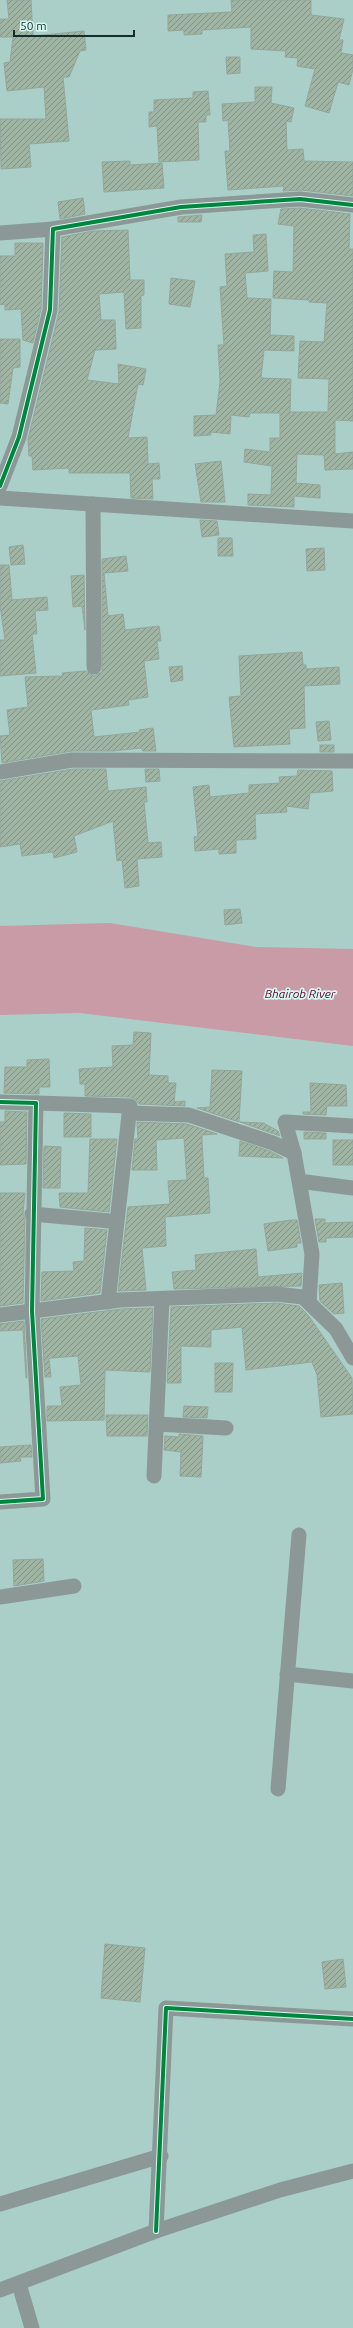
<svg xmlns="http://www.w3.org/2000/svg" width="353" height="2328" font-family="Ubuntu,sans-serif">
<defs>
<pattern id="building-hatch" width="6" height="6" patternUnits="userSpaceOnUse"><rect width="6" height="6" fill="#a0b4a4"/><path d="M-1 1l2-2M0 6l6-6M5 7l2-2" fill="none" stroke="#819386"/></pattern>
</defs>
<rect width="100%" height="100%" fill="#aacec8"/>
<polygon fill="#c89ba7" points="110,923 256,947 353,949 353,1046 80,1013 0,1015 0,926"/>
<g fill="url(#building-hatch)" stroke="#93a69b">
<polygon points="7,0 31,0 33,36 84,31 86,50 80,51 69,77 63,77 69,141 29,144 31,167 1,169 0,119 46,119 44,87 7,91 4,63 10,62 13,37 0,37 0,19 9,19"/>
<polygon points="231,0 311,0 311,15 344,19 339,40 343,40 341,53 353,55 353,69 349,85 338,82 329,113 305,106 315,69 297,66 298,58 285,57 286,51 251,49 251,27 202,30 202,34 184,35 184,30 168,31 168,15 232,12"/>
<polygon points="226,57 240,57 240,73 227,74"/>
<polygon points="255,87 272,87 271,103 294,108 291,122 286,121 287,150 303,149 304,161 353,162 353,196 301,190 283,191 284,186 228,190 225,151 230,151 228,120 223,121 222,104 255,102"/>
<polygon points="208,91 210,115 206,115 206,122 198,122 199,160 159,162 157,126 149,127 149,112 154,112 154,100 193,98 193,92"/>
<polygon points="130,161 130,165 162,163 164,188 104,192 102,162"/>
<polygon points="83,198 85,214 60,219 58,202"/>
<polygon points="300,208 350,214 349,249 353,249 353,421 335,420 335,454 353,452 353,469 325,470 324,455 297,454 296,483 320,485 320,498 294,496 294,507 248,505 248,494 271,495 272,466 244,462 245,449 270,452 270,438 280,438 280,413 250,413 249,417 231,415 230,434 211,432 211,435 194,436 194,416 216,415 220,382 218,345 224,345 220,287 227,286 225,254 254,252 253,235 266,234 268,271 245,273 247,298 271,299 270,335 294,336 294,351 264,350 261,378 291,379 290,412 328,412 329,379 298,378 300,341 324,342 327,303 309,302 309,300 273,298 274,271 293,272 294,226 278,224 281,209"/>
<polygon points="202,215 201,222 178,222 178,217"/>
<polygon points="128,230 130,280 144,280 144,295 141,296 141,328 126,329 124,292 99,294 101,320 115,320 116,349 95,350 87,380 119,384 118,364 146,369 143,385 138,384 128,438 147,437 148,464 159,463 160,479 152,479 153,499 131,498 130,473 69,473 69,468 33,470 32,456 29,456 28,439 59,312 62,237 93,231"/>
<polygon points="15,243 43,243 41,309 33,343 23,340 21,309 5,310 5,304 0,305 0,256 15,256"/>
<polygon points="171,278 195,281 190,307 169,304"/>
<polygon points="0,339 20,339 20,367 13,368 8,404 0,403"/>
<polygon points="221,461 225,502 201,502 195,464"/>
<polygon points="200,520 217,521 219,535 202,537"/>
<polygon points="218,538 232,538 233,556 218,556"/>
<polygon points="23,545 25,564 11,565 9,547"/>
<polygon points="324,548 325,570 307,571 306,549"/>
<polygon points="126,556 128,571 104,573 108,616 123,614 125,630 159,626 161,641 157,641 159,659 144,661 148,697 128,700 129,705 91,710 94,737 140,732 139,730 153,728 156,751 143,751 141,748 113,751 72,751 2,763 0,736 10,735 7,710 28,707 25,677 63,676 62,673 86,671 94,676 102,672 102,559"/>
<polygon points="0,565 9,565 12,600 47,597 48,610 35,611 37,634 32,634 36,673 0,676 0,640 5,640 0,605"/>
<polygon points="84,575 85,630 82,606 73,607 71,576"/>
<polygon points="302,652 303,665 306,665 306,669 339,667 340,684 304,686 305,728 289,729 290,744 234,747 229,697 241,696 239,656"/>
<polygon points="182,666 183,680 171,682 169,667"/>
<polygon points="329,721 331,740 318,741 316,722"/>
<rect x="320" y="745" width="14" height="7"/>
<polygon points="73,769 106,769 108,791 146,787 147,802 144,802 148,843 161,842 162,857 137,859 139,886 125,888 122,860 117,861 113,821 74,836 77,852 54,858 53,852 22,856 20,844 0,847 0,781"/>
<polygon points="145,769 159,769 160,781 146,782"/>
<polygon points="298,770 332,771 333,791 310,793 308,809 286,806 287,812 255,814 256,839 236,840 236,853 219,854 219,849 195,851 194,837 198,836 193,787 209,785 210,797 249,793 249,785 280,783 279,777 297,776"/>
<polygon points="240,909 242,923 225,925 224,910"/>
<polygon points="134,1032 151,1033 149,1075 168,1076 168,1083 176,1083 174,1102 185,1101 185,1106 139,1104 135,1099 130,1097 85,1096 85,1084 80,1084 79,1069 113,1067 112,1046 133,1045"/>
<polygon points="49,1059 50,1087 39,1087 39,1094 4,1093 5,1067 27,1067 27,1060"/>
<polygon points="212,1070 242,1071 239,1122 197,1108 210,1107"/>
<polygon points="310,1083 346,1085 347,1106 327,1106 326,1115 303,1114 303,1112 311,1112"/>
<polygon points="5,1111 27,1112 26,1164 0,1165 0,1122 5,1122"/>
<polygon points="64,1113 91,1114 91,1137 64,1137"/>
<polygon points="137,1122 187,1124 217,1134 202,1135 202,1140 204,1178 208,1178 210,1213 165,1217 166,1246 142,1248 146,1290 118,1291 128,1207 170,1204 168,1181 187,1180 184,1138 156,1140 157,1170 132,1170 135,1139 138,1139"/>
<polygon points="240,1122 263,1123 278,1131 280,1136"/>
<polygon points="304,1132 326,1133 326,1139 304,1139"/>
<polygon points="90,1139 117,1139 109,1212 60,1207 59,1193 88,1193"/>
<rect x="333" y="1140" width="20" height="25"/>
<polygon points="240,1141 270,1151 283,1158 239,1156"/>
<polygon points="44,1146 61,1147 60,1188 43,1188"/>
<polygon points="0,1193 25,1193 23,1214 25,1219 23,1303 0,1306"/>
<polygon points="315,1219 325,1219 325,1223 353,1222 353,1237 326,1238 326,1242 319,1242"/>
<polygon points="291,1220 297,1220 301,1243 297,1243 297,1247 268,1251 264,1224"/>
<polygon points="85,1228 107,1230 100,1293 41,1301 42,1272 74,1271 73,1262 84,1261"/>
<polygon points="256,1249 258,1277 302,1273 301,1286 174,1289 172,1272 196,1270 195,1255"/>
<polygon points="342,1283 344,1313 334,1314 320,1301 319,1285"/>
<polygon points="276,1303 299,1306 308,1315 352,1378 353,1414 321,1417 317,1375 312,1362 246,1370 242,1327 211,1330 211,1347 181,1346 181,1383 167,1383 171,1307"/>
<polygon points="153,1308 150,1372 105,1370 104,1420 47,1421 47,1406 62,1406 60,1387 81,1385 78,1356 51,1358 49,1359 51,1377 45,1377 41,1319 121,1309"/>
<polygon points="24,1321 27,1378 26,1378 23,1330 0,1331 0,1324"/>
<polygon points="215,1363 233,1363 232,1392 215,1392"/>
<polygon points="184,1406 208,1407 207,1418 183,1417"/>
<polygon points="106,1415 148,1415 147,1436 107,1436"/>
<polygon points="179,1434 203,1436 201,1477 180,1476 181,1452 164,1450 165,1436 179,1437"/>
<polygon points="31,1445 32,1457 20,1457 21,1461 0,1463 0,1447"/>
<polygon points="43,1559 44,1581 14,1586 13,1560"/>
<polygon points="105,1944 145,1948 140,2002 101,1998"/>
<polygon points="343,1959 346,1987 325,1989 322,1962"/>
</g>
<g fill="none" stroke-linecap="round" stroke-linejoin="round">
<g stroke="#8b9896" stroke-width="15">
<polyline points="0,233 53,229"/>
<polyline points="0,486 19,437 50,310 53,229 181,207 300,199 353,205"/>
<polyline points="0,498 353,521"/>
<polyline points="93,504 94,667"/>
<polyline points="0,772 72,760 353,761"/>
<polyline points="0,1102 36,1103 32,1311 43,1499 0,1502"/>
<polyline points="36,1103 130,1106 108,1302"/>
<polyline points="129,1113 189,1115 273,1143 294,1153 312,1254 309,1302"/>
<polyline points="294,1153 285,1122 353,1126"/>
<polyline points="306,1182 353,1188"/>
<polyline points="32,1214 110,1221"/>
<polyline points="0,1315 120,1300 276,1294 303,1297 336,1329 353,1358"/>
<polyline points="157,1424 226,1428"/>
<polyline points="154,1476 162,1299"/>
<polyline points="0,1597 74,1586"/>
<polyline points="287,1674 353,1681"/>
<polyline points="278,1789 299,1535"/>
<polyline points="0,2204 161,2156"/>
<polyline points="156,2231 166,2008 353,2019"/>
<polyline points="19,2284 32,2328"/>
<polyline points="0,2290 156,2231 280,2190 353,2171"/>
</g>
<defs>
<g id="cycleway">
<polyline points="0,486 19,437 50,310 53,229 181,207 300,199 353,205"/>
<polyline points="0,1102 36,1103 32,1311 43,1499 0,1502"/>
<polyline points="156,2231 166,2008 353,2019"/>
</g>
</defs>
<use href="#cycleway" stroke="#d7f7f1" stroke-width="6"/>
<use href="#cycleway" stroke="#00873e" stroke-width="4"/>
</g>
<g text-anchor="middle" stroke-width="3.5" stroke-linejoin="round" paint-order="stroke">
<g font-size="12" font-style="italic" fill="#61002a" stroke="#d7f7f1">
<text x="300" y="998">Bhairob River</text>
</g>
</g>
<path d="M14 30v6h120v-6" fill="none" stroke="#142f2b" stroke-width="2"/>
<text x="20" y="30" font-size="12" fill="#142f2b" stroke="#d7f7f1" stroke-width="3" paint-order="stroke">50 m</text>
</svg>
